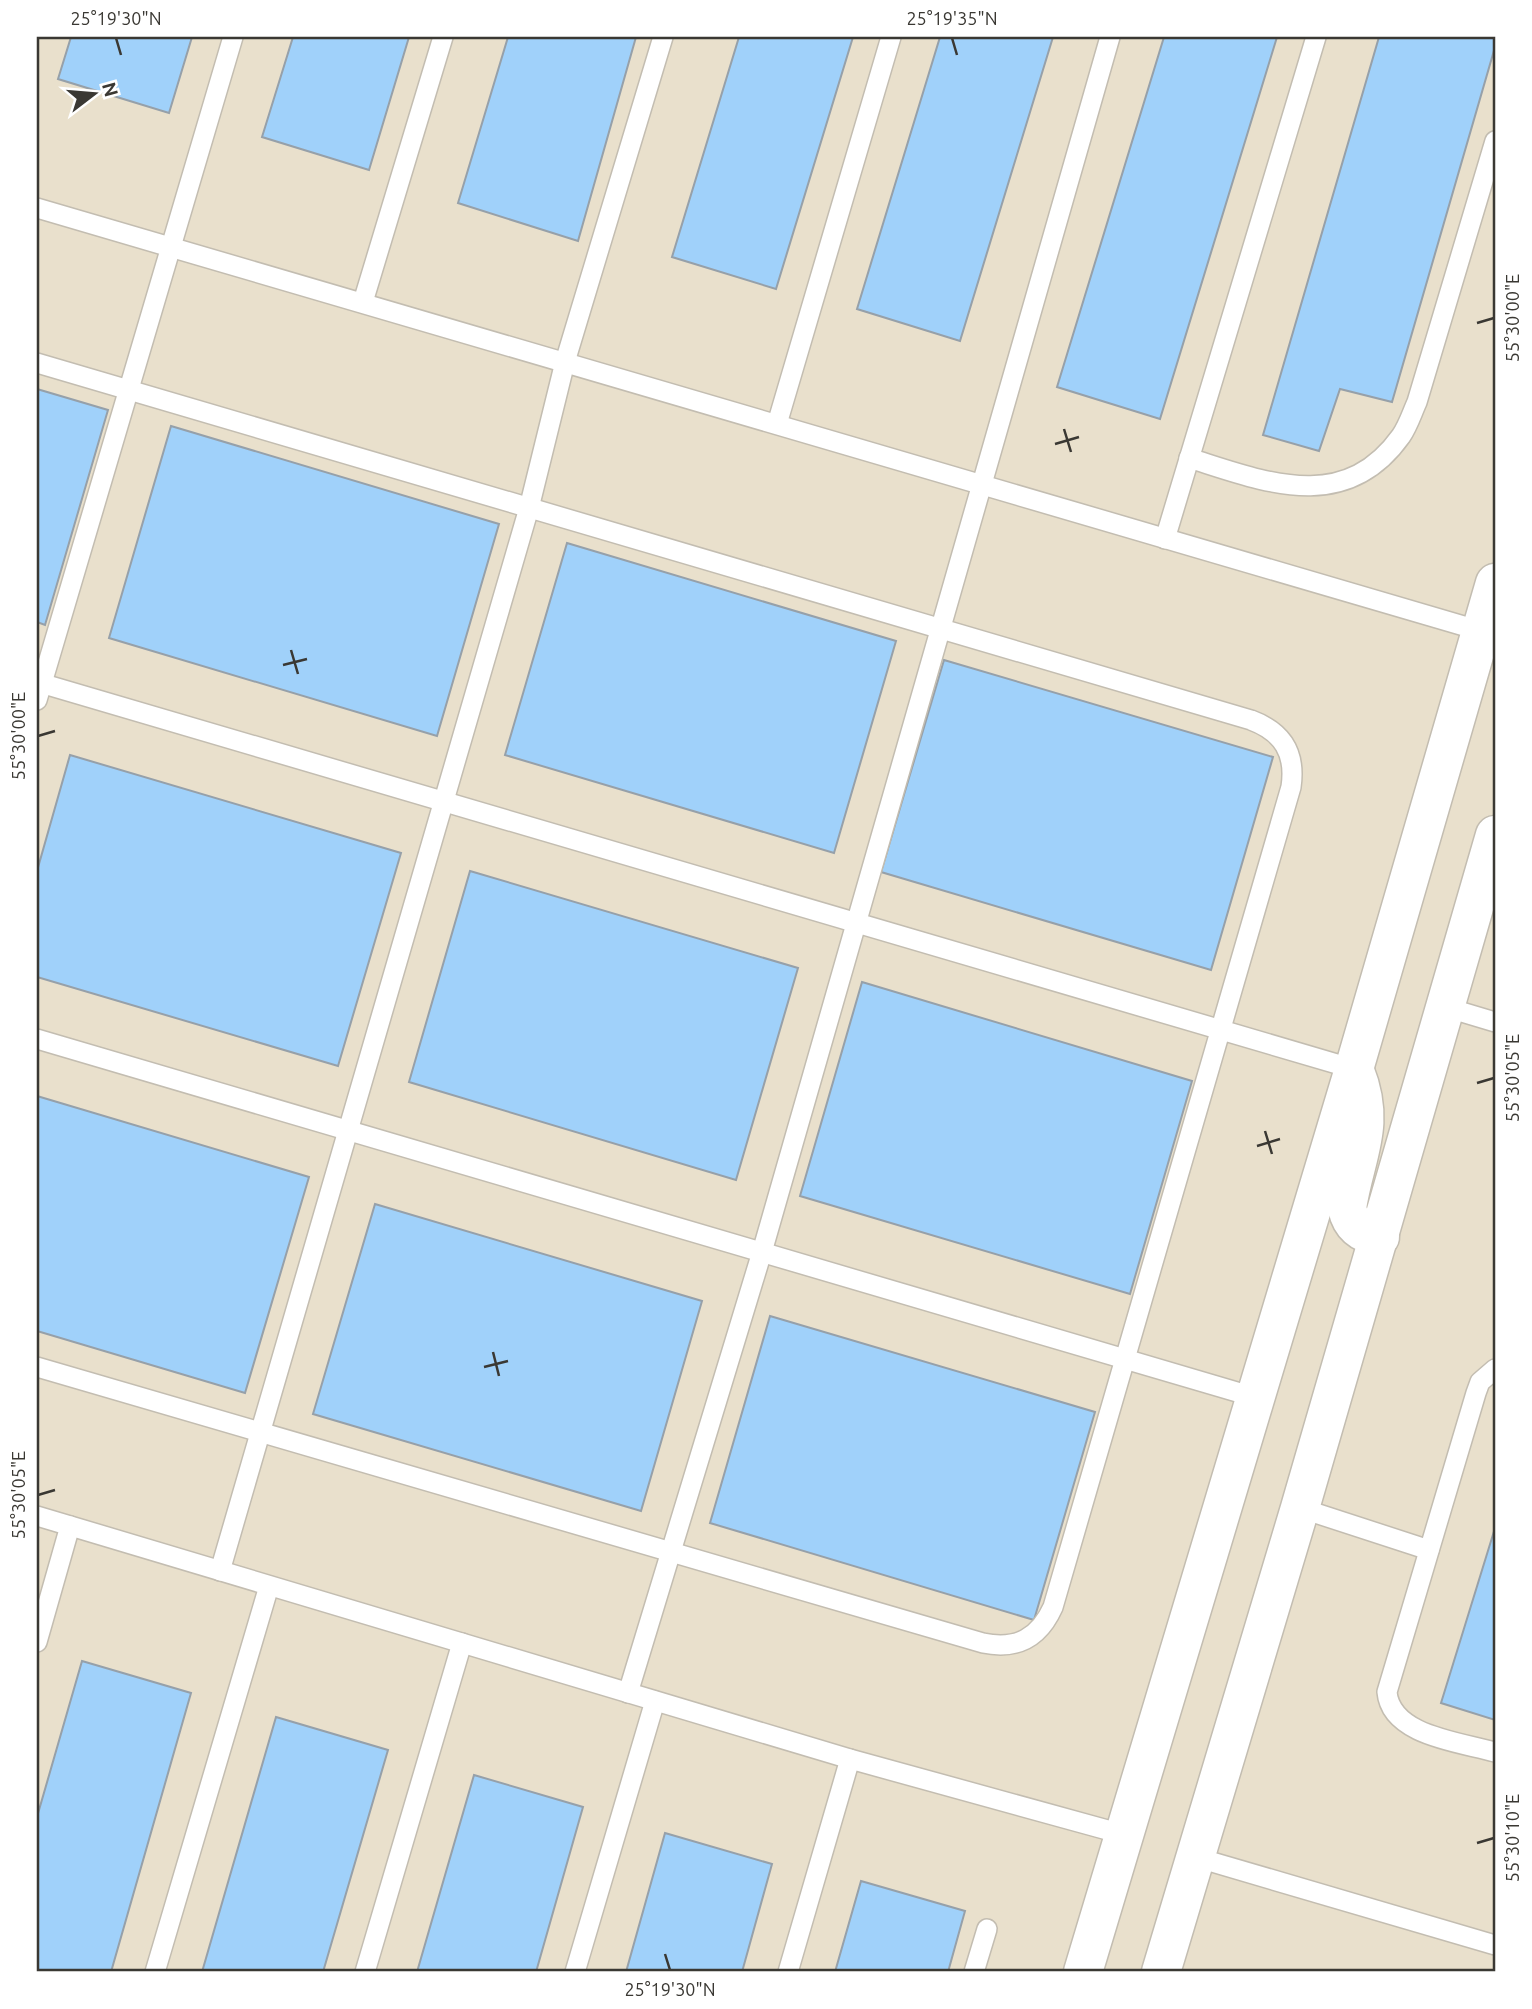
<svg xmlns="http://www.w3.org/2000/svg" width="1532" height="2009" font-family="Ubuntu,sans-serif">
<rect width="100%" height="100%" fill="#eee8dc"/>
<rect fill="#e9e0cc" x="37" y="37" width="1458" height="1935"/>
<g fill="#a0d1fa" stroke="#96a0a9" stroke-width="2">
<polygon points="71,37 192,37 169,113 58,79"/>
<polygon points="293,37 409,37 369,170 262,137"/>
<polygon points="508,37 636,37 578,241 458,203"/>
<polygon points="739,37 853,37 776,289 672,257"/>
<polygon points="940,37 1053,37 960,341 857,309"/>
<polygon points="1164,37 1277,37 1160,419 1057,387"/>
<polygon points="1379,37 1495,37 1495,47 1392,402 1340,389 1319,451 1263,435"/>
<polygon points="37,389 108,410 45,625 37,622"/>
<polygon points="171,426 499,524 437,736 109,638"/>
<polygon points="567,543 896,641 834,853 505,755"/>
<polygon points="944,660 1273,757 1211,970 881,872"/>
<polygon points="70,755 401,853 338,1066 37,977 37,871"/>
<polygon points="470,871 798,968 736,1180 409,1082"/>
<polygon points="862,982 1192,1081 1130,1294 800,1196"/>
<polygon points="37,1096 309,1177 245,1393 37,1331"/>
<polygon points="375,1204 702,1301 641,1511 313,1414"/>
<polygon points="770,1316 1095,1412 1034,1620 710,1523"/>
<polygon points="1495,1528 1495,1720 1441,1703"/>
<polygon points="82,1661 191,1693 111,1972 37,1972 37,1817"/>
<polygon points="276,1717 388,1750 323,1972 202,1972"/>
<polygon points="474,1775 583,1807 536,1972 417,1972"/>
<polygon points="665,1833 772,1864 742,1972 626,1972"/>
<polygon points="861,1881 965,1911 948,1972 835,1972"/>
</g>
<g fill="none" stroke-linecap="round" stroke-linejoin="round">
<defs>
<g id="service">
<polyline points="37,208 1481,631"/>
<polyline points="363,302 443,37"/>
<path d="M37 363 1251 720C1283 732 1296 753 1291 787L1053 1607C1039 1638 1017 1650 983 1643L37 1367"/>
<polyline points="777,424 891,37"/>
<path d="M1189 458C1263 481 1344 516 1401 436 1408 426 1412 413 1417 402L1495 141"/>
<polyline points="1165,539 1316,37"/>
<polyline points="37,682 1354,1069"/>
<polyline points="37,700 233,37"/>
<polyline points="1445,1007 1495,1022"/>
<polyline points="37,1039 1254,1397"/>
<path d="M1495 1369 1480 1382 1476 1393 1387 1692C1391 1736 1460 1742 1495 1752"/>
<polyline points="1300,1508 1429,1550"/>
<polyline points="37,1516 850,1759 1122,1834"/>
<polyline points="220,1571 529,508 565,362 663,37"/>
<polyline points="37,1642 70,1526"/>
<polyline points="628,1693 762,1252 1110,37"/>
<polyline points="1195,1857 1495,1945"/>
<polyline points="155,1972 269,1586"/>
<polyline points="365,1972 462,1643"/>
<polyline points="575,1972 655,1701"/>
<polyline points="788,1972 850,1759"/>
<polyline points="974,1972 987,1929"/>
</g>
<g id="minor">
<path d="M1355 1071C1377 1126 1355 1155 1347 1208 1351 1226 1361 1234 1380 1237"/>
<polyline points="1083,1972 1354,1069 1495,583"/>
<polyline points="1161,1972 1300,1508 1495,835"/>
</g>
</defs>
<use href="#service" stroke="#c3bdb1" stroke-width="22"/>
<use href="#minor" stroke="#c3bdb1" stroke-width="41"/>
<use href="#service" stroke="#fff" stroke-width="19"/>
<use href="#minor" stroke="#fff" stroke-width="38"/>
</g>
<path fill="none" stroke="#3a3833" stroke-width="2.5" d="M116 38 121 55M952 38 957 55M1477 323 1494 318M1064 429 1071 452M1055 444 1079 437M291 650 298 674M283 665 307 659M38 736 55 731M1477 1083 1494 1078M1265 1131 1272 1154M1257 1146 1280 1139M493 1352 499 1376M484 1367 508 1361M38 1495 55 1490M1477 1843 1494 1838M665 1954 670 1970"/>
<rect width="1532" height="2009" fill="none" stroke="#ffffff" stroke-width="77"/>
<g transform="translate(94 94) rotate(74)" stroke="#ffffff" stroke-width="5" paint-order="stroke">
<path d="M0-5L12 26L0 18L-12 26Z" fill="#3a3833"/>
<text y="-10" font-size="19" font-weight="bold" text-anchor="middle" fill="#3a3833">N</text>
</g>
<rect x="38" y="38" width="1456" height="1932" fill="none" stroke="#3a3833" stroke-width="2.5"/>
<g font-size="18" text-anchor="middle" fill="#3a3833">
<text x="116" y="25">25°19'30"N</text>
<text x="952" y="25">25°19'35"N</text>
<text transform="translate(1513 318) rotate(-90)" y="6">55°30'00"E</text>
<text transform="translate(19 736) rotate(-90)" y="6">55°30'00"E</text>
<text transform="translate(1513 1078) rotate(-90)" y="6">55°30'05"E</text>
<text transform="translate(19 1495) rotate(-90)" y="6">55°30'05"E</text>
<text transform="translate(1513 1838) rotate(-90)" y="6">55°30'10"E</text>
<text x="670" y="1996">25°19'30"N</text>
</g>
</svg>
